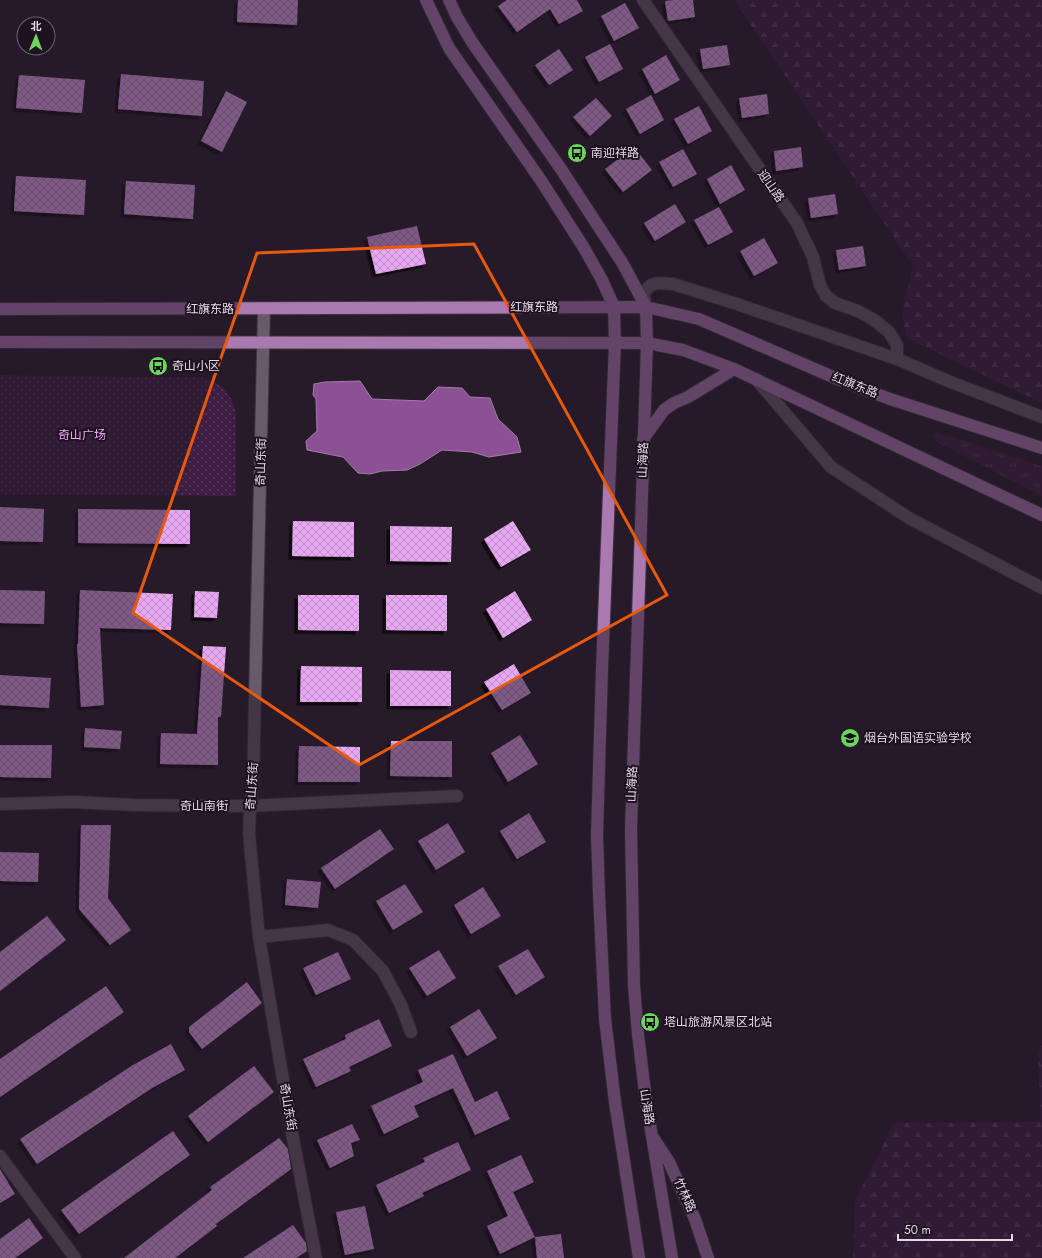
<svg xmlns="http://www.w3.org/2000/svg" width="1042" height="1258" font-family="Jost,'Noto Sans SC',sans-serif">
<defs>
<pattern id="grass-tufts" width="24" height="20" patternUnits="userSpaceOnUse"><rect width="24" height="20" fill="#3d1d42"/><path d="M3 7l-1-3M5 7V3M7 7l1-3M15 17l-1-3M17 17v-4M19 17l1-3" fill="none" stroke="#593d5d"/></pattern>
<pattern id="forest-firs" width="22" height="20" patternUnits="userSpaceOnUse"><rect width="22" height="20" fill="#3d1d42"/><path d="M5 1l3.5 6h-7zM16 11l3.5 6h-7z" fill="#593d5d"/></pattern>
<pattern id="park-dots" width="8" height="8" patternUnits="userSpaceOnUse"><rect width="8" height="8" fill="#3d1d42"/><path d="M2 2h.1M6 6h.1" fill="none" stroke="#593d5d" stroke-width="1.8" stroke-linecap="round"/></pattern>
<pattern id="building-cross-hatch" width="8" height="8" patternUnits="userSpaceOnUse"><rect width="8" height="8" fill="#e7a7f1"/><path d="M0 0l8 8M0 8l8-8" fill="none" stroke="#be8ec6"/></pattern>
<filter id="shadow"><feDropShadow dx="-3.5" dy="3.5" stdDeviation="0" flood-color="#0009"/></filter>
</defs>
<rect width="100%" height="100%" fill="#271a29"/>
<polygon fill="url(#grass-tufts)" points="937,432 1042,466 1042,496 935,441 932,436 934,433"/>
<g fill="url(#forest-firs)">
<polygon points="734,0 1042,0 1042,403 906,338 902,313 913,266"/>
<polygon points="1042,1045 1042,1258 853,1258 855,1201 894,1123 1041,1122 1038,1052"/>
</g>
<path fill="url(#park-dots)" d="M0 375 203 378C224 384 232 394 236 415V496L0 494Z"/>
<polygon fill="#8b5194" stroke="#a57aac" points="360,381 372,399 424,401 438,387 462,388 470,397 490,398 498,419 517,437 521,452 489,457 472,452 442,450 420,464 407,470 382,471 370,474 358,473 343,457 307,450 306,441 317,431 316,399 313,395 314,384 325,382"/>
<g fill="url(#building-cross-hatch)" filter="url(#shadow)">
<polygon points="238,0 298,0 297,25 237,22"/>
<polygon points="507,0 577,0 583,11 559,24 550,9 517,32 498,6"/>
<polygon points="673,0 693,0 695,17 668,21 665,1"/>
<polygon points="625,3 639,28 614,41 601,16"/>
<polygon points="610,44 623,69 599,82 585,57"/>
<polygon points="727,45 730,65 703,69 700,49"/>
<polygon points="559,49 573,70 549,85 535,65"/>
<polygon points="666,55 680,80 655,94 642,69"/>
<polygon points="121,74 204,81 202,116 118,109"/>
<polygon points="19,75 85,80 82,113 16,108"/>
<polygon points="226,91 247,102 222,152 201,141"/>
<polygon points="767,94 769,114 742,118 739,98"/>
<polygon points="651,95 664,120 640,134 626,109"/>
<polygon points="596,98 612,116 590,136 573,117"/>
<polygon points="699,106 712,131 688,144 674,119"/>
<polygon points="634,147 652,170 623,192 605,169"/>
<polygon points="801,147 803,167 776,171 774,151"/>
<polygon points="683,149 697,174 673,187 659,162"/>
<polygon points="731,165 745,190 720,204 707,179"/>
<polygon points="16,176 86,180 84,215 14,211"/>
<polygon points="126,181 195,185 193,219 124,214"/>
<polygon points="835,194 838,214 811,218 808,198"/>
<polygon points="675,204 686,222 655,241 644,223"/>
<polygon points="719,207 733,232 708,245 694,220"/>
<polygon points="417,226 426,264 376,274 367,237"/>
<polygon points="764,238 778,263 754,276 740,251"/>
<polygon points="863,246 866,266 839,270 836,250"/>
<polygon points="0,507 44,509 43,542 0,541"/>
<polygon points="78,509 190,510 190,544 78,543"/>
<polygon points="293,521 354,522 354,557 292,556"/>
<polygon points="513,521 531,550 501,567 484,539"/>
<polygon points="390,526 452,527 451,562 390,561"/>
<polygon points="0,590 45,591 44,624 0,623"/>
<polygon points="80,590 173,594 171,630 100,628 104,705 81,707 77,644 78,644"/>
<polygon points="195,591 219,592 217,618 194,617"/>
<polygon points="515,591 532,620 503,638 486,609"/>
<polygon points="298,595 359,595 359,631 298,630"/>
<polygon points="386,595 447,595 447,631 386,630"/>
<polygon points="203,646 226,647 221,717 218,717 218,765 160,764 161,733 197,734"/>
<polygon points="514,664 531,693 502,710 484,682"/>
<polygon points="301,666 362,667 362,702 300,702"/>
<polygon points="390,670 451,671 451,706 390,706"/>
<polygon points="0,675 51,678 49,708 0,705"/>
<polygon points="85,728 122,731 120,749 84,747"/>
<polygon points="520,735 538,764 508,782 491,753"/>
<polygon points="391,741 452,741 452,777 390,776"/>
<polygon points="0,745 52,745 51,778 0,777"/>
<polygon points="299,746 360,747 360,782 298,782"/>
<polygon points="529,813 546,842 517,859 500,831"/>
<polygon points="448,823 465,852 436,870 418,841"/>
<polygon points="81,825 111,825 108,898 131,930 110,945 79,909"/>
<polygon points="380,829 394,849 335,889 321,868"/>
<polygon points="0,852 39,853 38,882 0,881"/>
<polygon points="287,879 321,882 318,908 285,905"/>
<polygon points="405,884 423,912 393,930 376,901"/>
<polygon points="483,887 501,916 471,934 454,905"/>
<polygon points="47,916 66,940 0,991 0,952"/>
<polygon points="528,949 545,977 516,995 498,966"/>
<polygon points="439,950 456,978 427,996 409,968"/>
<polygon points="338,952 351,979 316,995 303,968"/>
<polygon points="247,982 262,1003 202,1049 189,1032 189,1027"/>
<polygon points="106,986 124,1012 0,1097 0,1059"/>
<polygon points="479,1009 497,1038 467,1056 450,1027"/>
<polygon points="379,1019 392,1046 349,1067 351,1071 316,1087 303,1059 346,1039 345,1035"/>
<polygon points="171,1044 185,1070 152,1088 37,1164 20,1139 133,1065"/>
<polygon points="453,1054 475,1102 497,1091 510,1119 475,1135 453,1088 414,1106 419,1117 384,1134 371,1106 423,1082 418,1070"/>
<polygon points="254,1066 274,1092 208,1142 188,1116"/>
<polygon points="352,1124 360,1140 351,1143 354,1156 330,1168 317,1140"/>
<polygon points="173,1131 190,1155 79,1234 61,1210"/>
<polygon points="279,1138 288,1149 291,1169 216,1224 217,1226 175,1258 124,1258 212,1190 210,1187"/>
<polygon points="458,1142 471,1170 422,1193 424,1196 389,1213 376,1185 425,1162 423,1158"/>
<polygon points="521,1155 534,1182 513,1192 535,1237 500,1254 487,1226 508,1216 487,1171"/>
<polygon points="0,1169 15,1194 0,1203"/>
<polygon points="365,1206 374,1249 345,1255 336,1212"/>
<polygon points="29,1218 43,1238 15,1258 0,1258 0,1239"/>
<polygon points="293,1225 306,1243 307,1251 296,1258 243,1258"/>
<polygon points="561,1234 564,1258 537,1258 535,1237"/>
</g>
<g fill="none" stroke-linecap="round" stroke-linejoin="round">
<defs>
<g id="minor">
<polyline points="643,0 797,223 813,257 820,285 826,296 835,303 858,311 874,320 889,332 897,345 897,359"/>
<polyline points="645,306 644,292 651,285 658,283 673,284 737,304 897,359 948,381 1042,417"/>
<polyline points="264,309 253,784 250,806 249,834 259,937 292,1133 316,1258"/>
<polyline points="756,379 831,467 909,518 1042,588"/>
<polyline points="0,804 74,802 135,805 250,806 457,796"/>
<polyline points="259,937 328,930 353,940 383,971 401,1005 411,1032"/>
<polyline points="0,1156 75,1258"/>
</g>
<g id="major">
<polyline points="426,0 449,48 542,182 584,248 602,280 614,307 615,342 602,669 597,835 599,894 605,1019 615,1102 639,1258"/>
<polyline points="449,0 457,17 472,42 561,169 623,264 646,307 647,343 631,830 634,985 638,1035 646,1100 672,1258"/>
<polyline points="0,309 646,307 699,319 840,380 890,399 1042,448"/>
<polyline points="0,342 647,343 683,350 734,369 1042,515"/>
<polyline points="643,439 664,410 674,403 688,397 734,369"/>
<polyline points="654,1139 669,1162 695,1219 708,1258"/>
</g>
</defs>
<use href="#minor" stroke="#3e3440" stroke-width="14"/>
<use href="#major" stroke="#3e3440" stroke-width="14"/>
<use href="#minor" stroke="#68596b" stroke-width="12"/>
<use href="#major" stroke="#a979b0" stroke-width="12"/>
</g>
<path d="M0 0H1042V1258H0ZM474 244 667 595 359 765 133 613 257 253Z" fill="#271a29" fill-opacity=".55" fill-rule="evenodd"/>
<path fill="none" stroke="#e8590c" stroke-width="3" stroke-linejoin="round" d="M474 244 667 595 359 765 133 613 257 253Z"/>
<defs>
<symbol id="bus-disc" viewBox="-11 -11 22 22"><circle r="9.5" fill="#6cd362" stroke="#1e1120"/><path d="M-5-6H5V4H4V6H2V4H-2V6H-4V4H-5ZM-3.5-4V0h7V-4ZM-3.5 1.2v1.5H-2V1.2ZM2 1.2v1.5H3.5V1.2Z" fill="#111"/></symbol>
<symbol id="school-disc" viewBox="-11 -11 22 22"><circle r="9.5" fill="#6cd362" stroke="#1e1120"/><path d="M0-5L7-2L0 1L-7-2ZM-4 1L0 2.5L4 1V4Q0 6-4 4Z" fill="#111"/></symbol>
</defs>
<g fill-rule="evenodd">
<use href="#bus-disc" x="566" y="142" width="22" height="22"/>
<use href="#bus-disc" x="147" y="355" width="22" height="22"/>
<use href="#school-disc" x="839" y="727" width="22" height="22"/>
<use href="#bus-disc" x="639" y="1011" width="22" height="22"/>
</g>
<g text-anchor="middle" stroke-width="4" stroke-linejoin="round" paint-order="stroke">
<g font-size="12" fill="#e2d9e4" stroke="#1e1120" text-anchor="start">
<text x="591" y="157">南迎祥路</text>
<text x="172" y="370">奇山小区</text>
<text x="864" y="742">烟台外国语实验学校</text>
<text x="664" y="1026">塔山旅游风景区北站</text>
</g>
<g font-size="12" fill="#e2d9e4" stroke="#1e1120">
<text transform="translate(771 186) rotate(55)" y="4">迎山路</text>
<text x="534" y="311">红旗东路</text>
<text x="210" y="313">红旗东路</text>
<text transform="translate(855 385) rotate(22)" y="4">红旗东路</text>
<text transform="translate(643 460) rotate(-88)" y="4">山海路</text>
<text transform="translate(261 462) rotate(-89)" y="4">奇山东街</text>
<text transform="translate(632 784) rotate(-88)" y="4">山海路</text>
<text transform="translate(252 786) rotate(-86)" y="4">奇山东街</text>
<text x="204" y="810">奇山南街</text>
<text transform="translate(288 1107) rotate(80)" y="4">奇山东街</text>
<text transform="translate(647 1107) rotate(81)" y="4">山海路</text>
<text transform="translate(685 1195) rotate(66)" y="4">竹林路</text>
</g>
<g font-size="12" fill="#ebabf5" stroke="#1e1120">
<text x="82" y="439">奇山广场</text>
</g>
</g>
<g transform="translate(36 36) rotate(1)"><circle r="19" fill="#1e1120" stroke="#6c616e"/>
<path d="M0-3L7 15L0 10L-7 15Z" fill="#6cd362"/>
<text y="-6" font-size="11" font-weight="bold" text-anchor="middle" fill="#e2d9e4">北</text>
</g>
<path d="M898 1234v6h114v-6" fill="none" stroke="#e2d9e4" stroke-width="2"/>
<text x="904" y="1234" font-size="12" fill="#e2d9e4" stroke="#1e1120" stroke-width="3" paint-order="stroke">50 m</text>
</svg>
